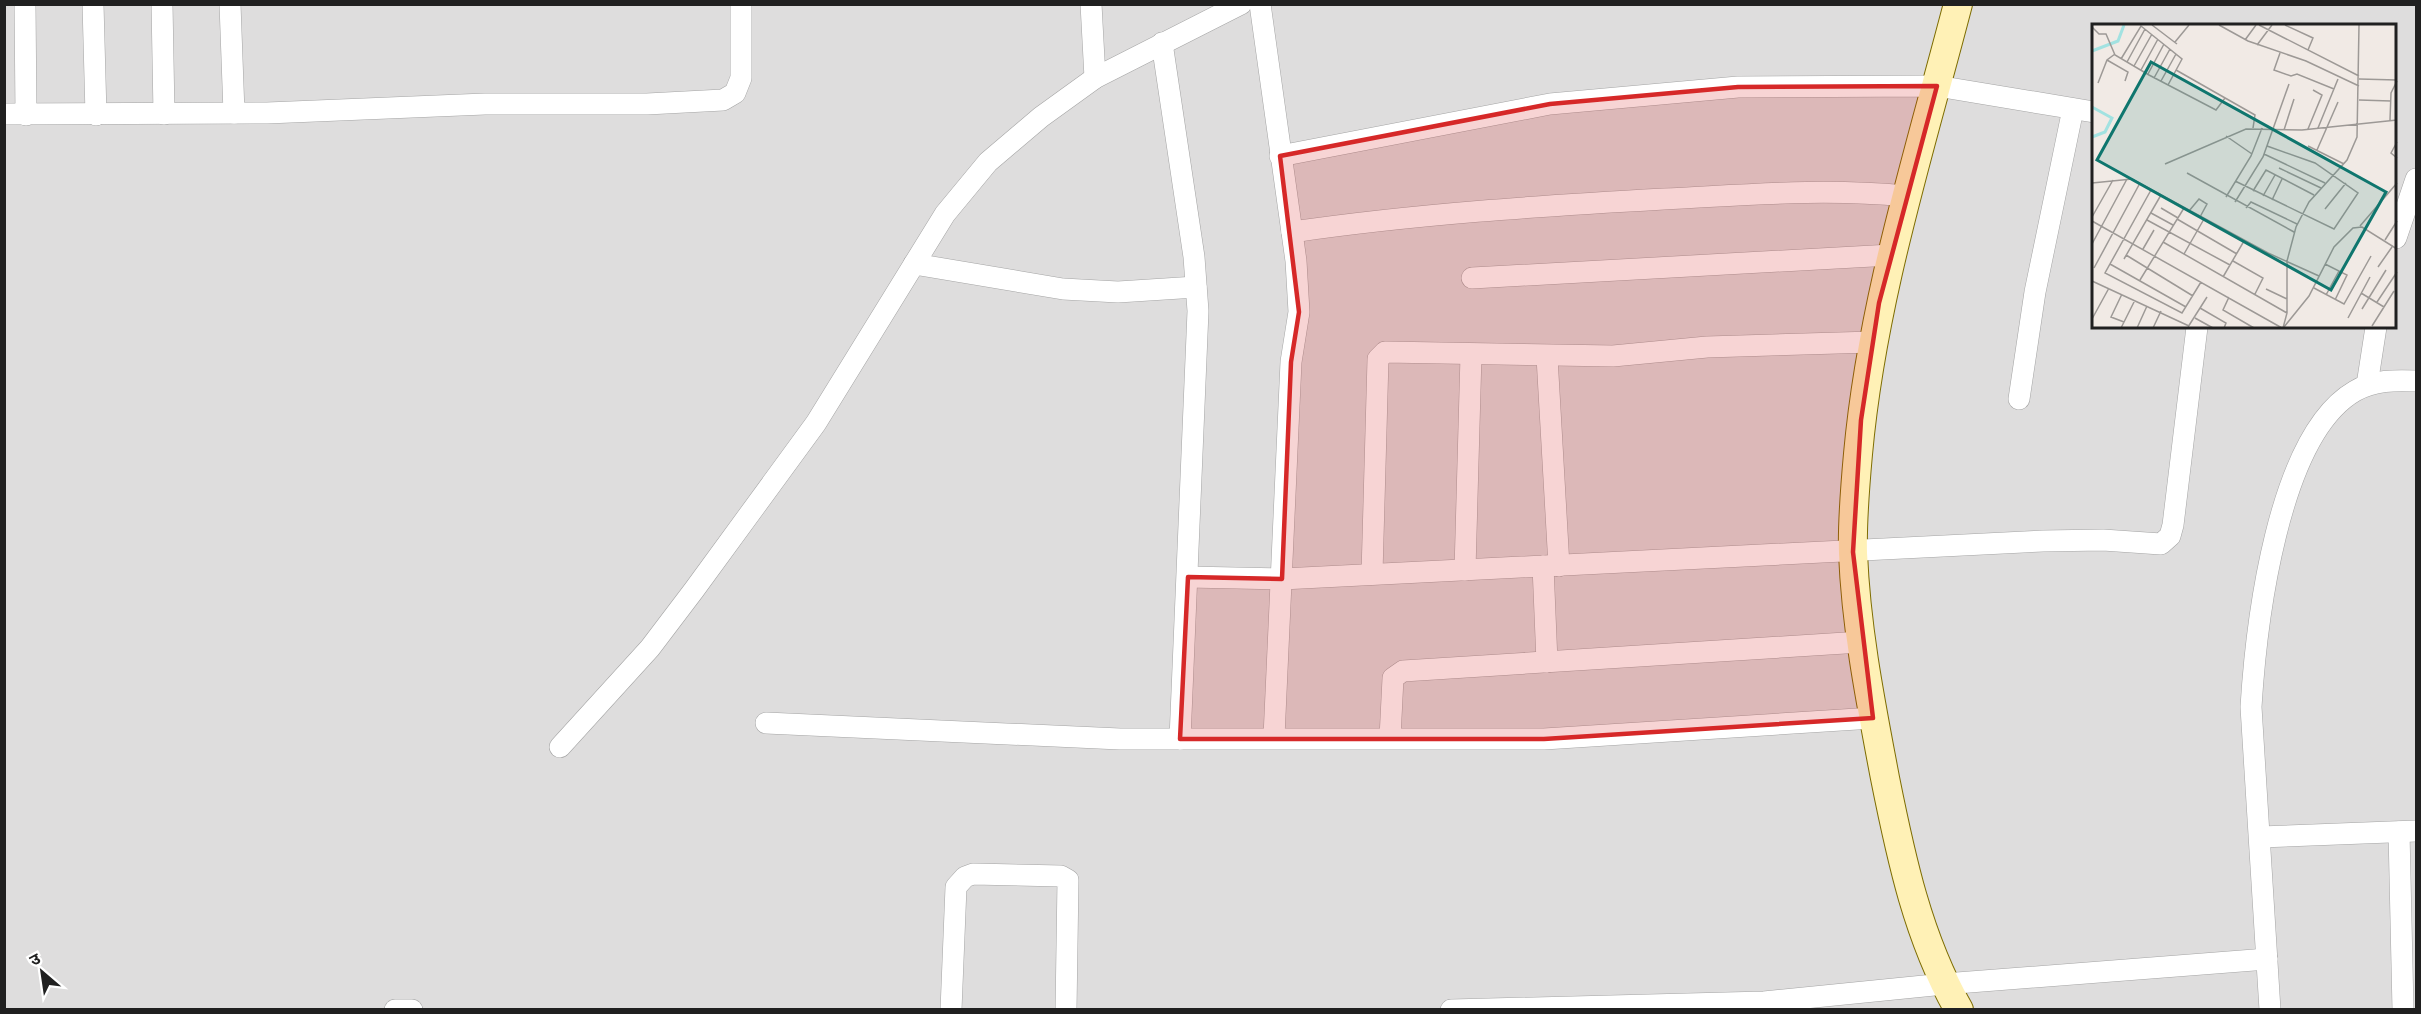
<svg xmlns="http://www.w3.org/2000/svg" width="2421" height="1014" font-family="'IBM Plex Sans','Noto Sans Devanagari',sans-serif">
<rect width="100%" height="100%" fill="#f1eae5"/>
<path fill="#dedddd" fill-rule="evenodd" d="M5 5H2416V1009H5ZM2094 26H2396V327H2094Z"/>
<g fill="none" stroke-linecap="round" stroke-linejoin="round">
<defs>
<g id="street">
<polyline points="25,4 26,115"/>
<polyline points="93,4 96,115"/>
<polyline points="162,4 164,114"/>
<polyline points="230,4 234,113"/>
<polyline points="1091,4 1095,78"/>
<polyline points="1260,4 1296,261 1299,312 1291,362 1274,737"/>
<polyline points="1162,43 1194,257 1198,311 1180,739"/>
<polyline points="4,114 267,113 485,104 647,104 723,100 735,93 741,78 741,4"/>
<polyline points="1280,156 1550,104 1738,87 1937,86 2094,112"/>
<path d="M1292 232C1416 214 1539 206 1664 199 1747 195 1822 188 1905 196"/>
<polyline points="2396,238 2416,179"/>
<polyline points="914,264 1063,289 1118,292 1196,287"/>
<polyline points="1472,278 1891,255"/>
<polyline points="1547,357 1559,566"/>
<polyline points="2367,385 2376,327"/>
<polyline points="2019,399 2035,292 2073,109"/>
<polyline points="1543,566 1547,662"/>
<polyline points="1465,570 1471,355"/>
<polyline points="1372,574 1378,359 1385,352 1613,356 1707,347 1873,342"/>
<polyline points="1188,577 1282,579 2043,541 2103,540 2161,544 2170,536 2173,525 2197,327"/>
<polyline points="766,723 1120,739 1544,739 1873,718"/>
<polyline points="1390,738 1393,678 1403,671 1861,642"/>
<polyline points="560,747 650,648 694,590 816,423 945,214 988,162 1041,117 1095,78 1241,4"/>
<polyline points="2399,832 2403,1010"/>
<polyline points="2260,837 2416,831"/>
<polyline points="395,1010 412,1010"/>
<polyline points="951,1010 956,887 965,877 973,874 1061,876 1068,880 1066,1010"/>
<polyline points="1451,1010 1764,1002 1944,984 2267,959"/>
<path d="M2270 1010 2251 707C2256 626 2277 436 2355 391 2374 380 2395 380 2416 381"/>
</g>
<path id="secondary" d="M1958 4C1919 154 1872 300 1858 454 1855 487 1852 520 1853 553 1856 629 1871 704 1885 778 1901 858 1918 938 1959 1010"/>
</defs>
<use href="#street" stroke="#a4a4a4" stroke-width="22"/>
<use href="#secondary" stroke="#7d6c00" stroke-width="30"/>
<use href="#street" stroke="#fff" stroke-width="21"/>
<use href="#secondary" stroke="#fff1b6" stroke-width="28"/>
</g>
<path fill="#d62828" fill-opacity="0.2" stroke="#d62828" stroke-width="4.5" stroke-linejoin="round" d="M1937 86 1879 303 1861 420 1853 552 1873 718 1544 739H1180L1188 577 1282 579 1291 362 1299 312 1280 156 1550 104 1738 87Z"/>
<g transform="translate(2092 24)">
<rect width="304" height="304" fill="#f1eae5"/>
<path fill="none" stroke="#a2e2e1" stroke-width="3" d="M0 27 26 17 32 1M0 83 20 94 13 108 0 113"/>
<path fill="none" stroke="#9d9996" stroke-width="1.5" d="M60 1 85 20M127 1 156 17 214 37 267 62M167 1 267 52M193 1 221 14 216 26M0 3 7 10H14L23 31 57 51 124 86 133 74M153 16 164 1M83 18 97 1M165 21 180 1M188 29 182 46 199 52 205 50 242 65M29 35 49 2 90 35 76 61M15 36 36 48 33 57M35 38 53 5M42 42 60 10M49 46 66 15M84 46 163 91 161 104M56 50 72 20M62 54 78 25M267 55 305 56M69 57 84 30M6 59 15 36 23 30M267 76 299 77M298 96 299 69 305 57M226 104 246 55M216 105 230 71 221 66M192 106 202 75M134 112 160 130M305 118 299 129 305 134M216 122 252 140M225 126 246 78M172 130 233 159M73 140 154 105 210 106 305 96M187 144 229 164M95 149 202 208M143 157 242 205 266 169 223 139 175 122M0 159 40 155 176 229 227 252M59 166 13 249 90 289 109 258M161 167 174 146 222 171M171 172 183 151M134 173 159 132 170 104M180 176 190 155M143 178 171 133 197 60M69 184 86 194M154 184 159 178 205 200M233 185 254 159M97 187 107 175 115 180 108 193M59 189 81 201M0 193 21 156M85 195 145 230M55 196 138 241M0 197 190 304M268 202 305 159M293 216 305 197M71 218 195 289M0 220 35 155M51 225 62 206M92 230 112 195M34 231 101 272M32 235 69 171M141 237 171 254 163 270M18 240 94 283M233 240 255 251 243 276M286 243 300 223M2 244 48 159M131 253 152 217M48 256 92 184M0 257 97 302M222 264 252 280 279 232M174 265 195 275M269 269 292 283M30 270 19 293 32 298M234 271 247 247M137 273 131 286 162 304M285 278 305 248M108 284 134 299 132 304M270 285 294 246M103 294 121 304M256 294 278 253M0 295 17 264M280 302 302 267M96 303 115 273M192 303 217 272 242 223 261 204 270 203 305 225M29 304 43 276M45 304 55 282M61 304 69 287M191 304 195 289V237L204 203 217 178 255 136 265 113 267 1"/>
<path fill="#0f766e" fill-opacity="0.15" stroke="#0f766e" stroke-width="3" d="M59 38 294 168 239 266 5 136Z"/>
<rect width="304" height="304" fill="none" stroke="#202020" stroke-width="3"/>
</g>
<rect width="2421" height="1014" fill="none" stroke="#202020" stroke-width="12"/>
<g transform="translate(42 972) rotate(331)" stroke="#ffffff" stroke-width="4.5" paint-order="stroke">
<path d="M0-4.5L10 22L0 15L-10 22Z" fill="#202020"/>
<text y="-9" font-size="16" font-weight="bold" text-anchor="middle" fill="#202020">उ</text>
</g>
</svg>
